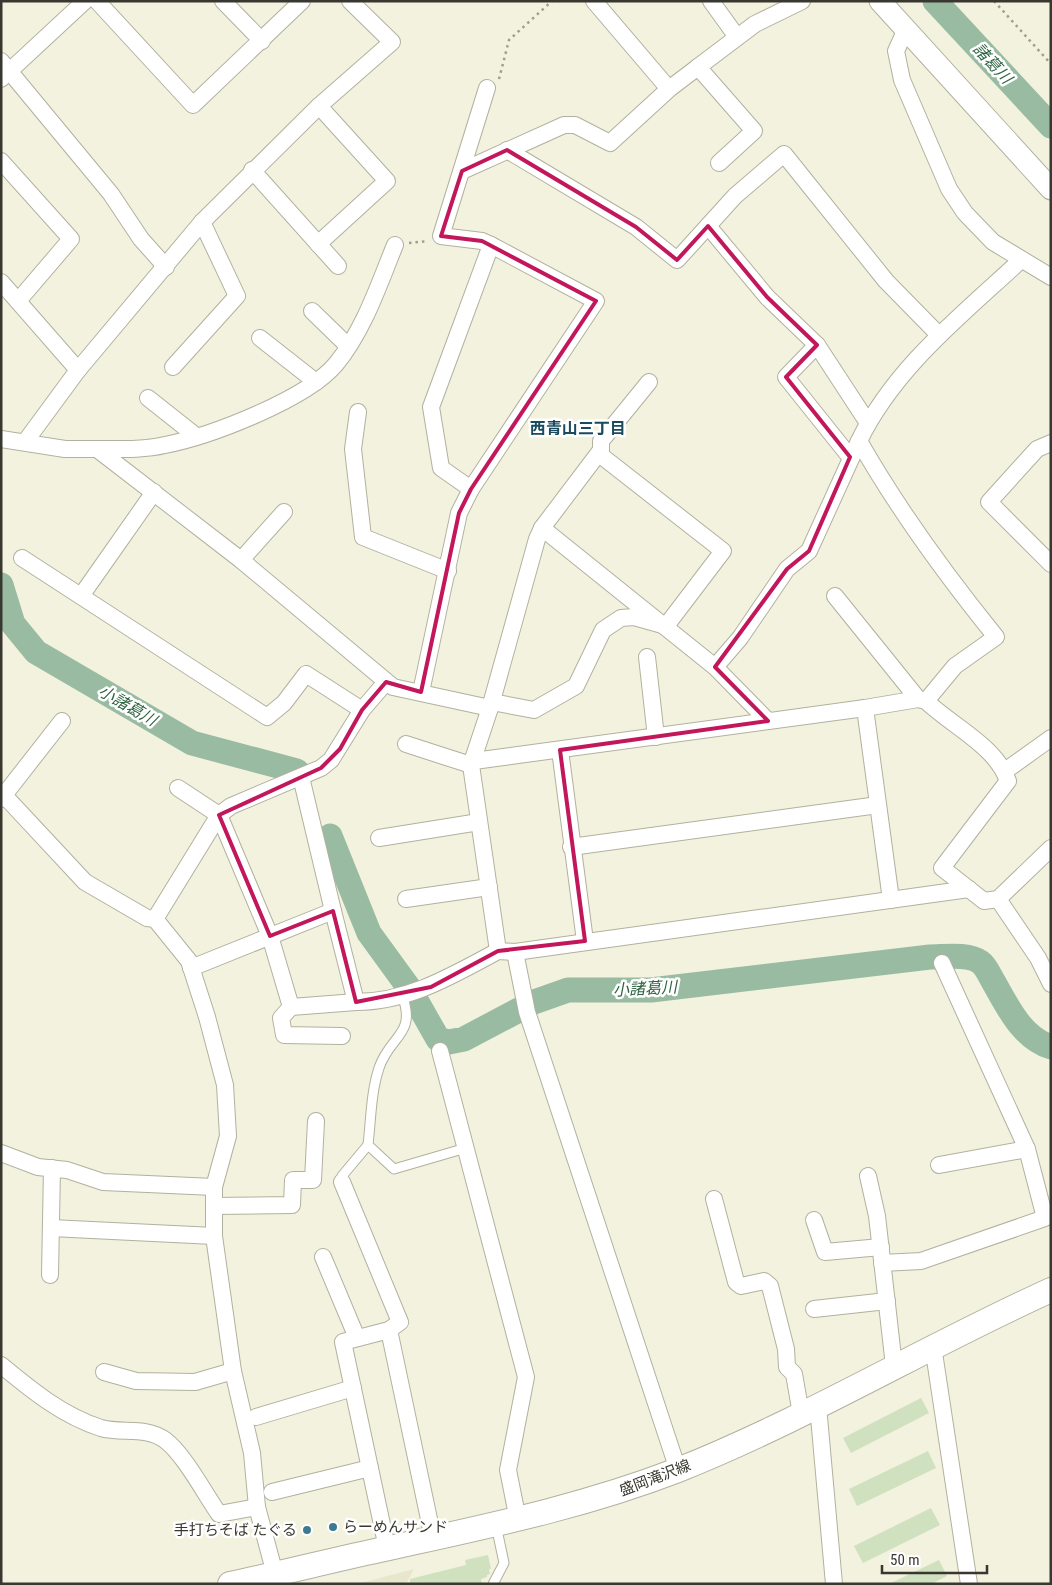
<svg xmlns="http://www.w3.org/2000/svg" width="1052" height="1585" font-family="'Roboto Condensed','Noto Sans JP',sans-serif">
<rect width="100%" height="100%" fill="#f2f2de"/>
<polygon fill="#e8e7cd" points="414,1569 406,1584 357,1584"/>
<g fill="none" stroke-linecap="round" stroke-linejoin="round">
<g stroke="#99bba2" stroke-width="25">
<polyline points="935,1 1051,126"/>
<polyline points="1,585 13,624 36,652 192,743 297,771"/>
<path d="M330 836 369 933 409 988 438 1039 449 1042 464 1039 534 1002 568 990H651L930 957C944 957 968 953 980 962 986 966 990 976 993 981 1008 1007 1021 1037 1051 1047"/>
</g>
</g>
<g fill="#cfe1be">
<polygon points="921,1398 929,1413 851,1453 843,1438"/>
<polygon points="928,1451 936,1468 857,1506 849,1489"/>
<polygon points="931,1508 940,1525 863,1563 854,1546"/>
<polygon points="488,1555 491,1569 489,1569 490,1574 487,1575 487,1577 481,1579 482,1584 410,1584 410,1579 466,1565 465,1560"/>
<polygon points="939,1560 947,1576 931,1584 889,1584"/>
</g>
<g fill="none" stroke-linecap="round" stroke-linejoin="round">
<defs>
<g id="service">
<path d="M402 995C417 1035 390 1035 379 1068 371 1092 371 1119 368 1145L394 1169 466 1148"/>
<polyline points="342,1182 342,1176 368,1145"/>
<polyline points="493,1584 504,1563 496,1525"/>
</g>
<g id="minor">
<polyline points="97,1 193,105 302,1"/>
<polyline points="223,1 262,41"/>
<polyline points="594,1 669,89"/>
<polyline points="711,1 737,37"/>
<polyline points="906,29 896,51 902,80 949,189 965,213 993,242 1051,277"/>
<polyline points="1,61 111,194 141,239 166,267"/>
<polyline points="698,67 755,24 802,1"/>
<polyline points="1,79 85,1"/>
<polyline points="507,150 636,227 677,260 735,196 784,154 886,281 939,335"/>
<polyline points="1,161 71,239 18,301"/>
<polyline points="252,170 338,266"/>
<polyline points="462,171 564,125 575,125 610,143 669,89 698,67 754,131 719,163"/>
<polyline points="708,226 767,297 817,345 868,423"/>
<polyline points="318,244 387,181 319,106"/>
<polyline points="1,282 78,370"/>
<polyline points="312,311 348,346"/>
<polyline points="260,338 316,382"/>
<polyline points="817,345 786,377 850,457"/>
<polyline points="173,367 237,296 202,222"/>
<polyline points="148,398 196,436"/>
<polyline points="358,412 353,449 363,537 448,571"/>
<polyline points="1,439 65,449 97,449 241,560 393,687 490,708 471,765 498,951 515,952 969,889"/>
<polyline points="25,442 78,370 202,222 319,106 392,42 350,1"/>
<polyline points="1051,443 1037,449 989,502 1051,564"/>
<path d="M97 449C120 449 143 450 165 445 211 436 307 399 336 364 364 330 379 284 395 245"/>
<polyline points="471,489 596,301 491,245"/>
<polyline points="542,528 715,667 768,721"/>
<polyline points="22,558 267,717 284,703 306,674 362,710"/>
<polyline points="241,560 284,512"/>
<polyline points="81,596 154,492"/>
<polyline points="835,596 918,699"/>
<polyline points="647,657 656,737"/>
<polyline points="715,667 740,638 787,569 809,551 859,441"/>
<polyline points="421,692 459,513 471,489 441,468 431,407 491,245 482,241 441,236 487,88"/>
<path d="M926 701 955 666 996 637C945 574 899 511 859 441 895 367 962 315 1021 260"/>
<polyline points="492,702 534,710 576,686 603,630 621,618 634,617 666,626 723,551 599,454"/>
<polyline points="490,708 537,539 542,528 601,450 601,441 649,382"/>
<polyline points="865,708 891,900"/>
<polyline points="406,744 471,765"/>
<polyline points="560,750 585,941"/>
<path d="M474 761 865 708 918 699 926 701C952 726 996 746 1008 781L942 868 984 901 998 899 1051 848"/>
<polyline points="1005,771 1051,738"/>
<polyline points="301,777 333,911"/>
<polyline points="178,788 219,815 270,936 291,1007 281,1018 284,1035 342,1036"/>
<polyline points="1,792 85,882 147,918 155,919 189,961 207,1017 225,1085 228,1136 214,1187 214,1236 233,1371 252,1453 257,1507 275,1574"/>
<polyline points="1,799 62,721"/>
<polyline points="379,838 479,822"/>
<polyline points="571,847 878,805"/>
<polyline points="406,899 489,887"/>
<polyline points="998,899 1038,958 1051,984"/>
<polyline points="155,919 219,815 231,806 321,768 331,760 362,710 386,682"/>
<polyline points="515,952 527,1012 678,1470"/>
<path d="M191 968 333 911 356 1002C409 1002 453 975 498 951"/>
<polyline points="291,1007 356,1002"/>
<polyline points="440,1051 526,1377 508,1470 518,1520"/>
<polyline points="1,1153 38,1167 67,1170 103,1182 214,1187"/>
<polyline points="939,1165 1027,1149"/>
<polyline points="868,1176 877,1216 894,1366"/>
<polyline points="342,1182 400,1322 389,1330 343,1342 387,1548"/>
<polyline points="714,1199 736,1282 741,1286 764,1281 770,1286 786,1349 787,1367 794,1374 801,1414"/>
<polyline points="214,1206 292,1205 293,1180 313,1180 316,1121"/>
<polyline points="814,1220 825,1252 881,1247"/>
<polyline points="51,1228 214,1236"/>
<polyline points="323,1257 357,1338"/>
<polyline points="882,1263 921,1261 1045,1218 1027,1149 942,963"/>
<polyline points="50,1275 52,1168"/>
<polyline points="814,1309 887,1301"/>
<polyline points="389,1330 433,1538"/>
<polyline points="933,1346 969,1584"/>
<path d="M1 1365C31 1390 63 1416 101 1428 122 1434 146 1426 165 1440 184 1454 205 1494 219 1514L257 1507"/>
<polyline points="104,1372 136,1381 195,1382 233,1371"/>
<polyline points="818,1406 834,1584"/>
<polyline points="256,1417 353,1388"/>
<polyline points="272,1492 370,1468"/>
</g>
<polyline id="tertiary" points="880,1 1051,189"/>
<path id="secondary" d="M230 1584C283 1573 336 1559 389 1548 488 1526 582 1507 678 1470 806 1419 925 1347 1051 1290"/>
</defs>
<use href="#service" stroke="#b2b19f" stroke-width="11"/>
<use href="#minor" stroke="#b2b19f" stroke-width="18"/>
<use href="#tertiary" stroke="#b2b19f" stroke-width="23"/>
<use href="#secondary" stroke="#b2b19f" stroke-width="26"/>
<g stroke="#9f9f91" stroke-width="2.5" stroke-dasharray="2.5 4" stroke-linecap="butt">
<polyline points="994,1 1051,64"/>
<polyline points="499,79 509,40 552,1"/>
<polyline points="409,243 428,241"/>
</g>
<use href="#service" stroke="#fff" stroke-width="9"/>
<use href="#minor" stroke="#fff" stroke-width="16"/>
<use href="#tertiary" stroke="#fff" stroke-width="21"/>
<use href="#secondary" stroke="#fff" stroke-width="24"/>
</g>
<path fill="none" stroke="#c2185b" stroke-width="4" stroke-linejoin="round" d="M507 150 636 227 677 260 708 226 767 297 817 345 786 377 850 457 809 551 787 569 715 667 768 721 560 750 585 941 498 951 431 987 356 1002 333 911 270 936 219 815 321 768 340 749 362 710 386 682 421 692 459 513 471 489 596 301 482 241 441 236 462 171Z"/>
<g fill="#3d7991" stroke="#fff" stroke-width="2">
<circle cx="333" cy="1527" r="5"/>
<circle cx="307" cy="1530" r="5"/>
</g>
<g text-anchor="middle" stroke-width="5" stroke-linejoin="round" paint-order="stroke">
<g font-size="15" fill="#383730" stroke="#fff">
<text transform="translate(655 1478) rotate(-21)" y="5">盛岡滝沢線</text>
</g>
<g font-size="15" fill="#383730" stroke="#fff" text-anchor="start">
<text x="343" y="1532">らーめんサンド</text>
<text x="297" y="1535" text-anchor="end">手打ちそば たぐる</text>
</g>
<g font-size="16" font-style="italic" fill="#2e6340" stroke="#fff">
<text transform="translate(993 63) rotate(47)" y="6">諸葛川</text>
<text transform="translate(128 705) rotate(30)" y="6">小諸葛川</text>
<text transform="translate(645 988) rotate(-3)" y="6">小諸葛川</text>
</g>
<g font-size="16" font-weight="bold" fill="#194a5d" stroke="#fff">
<text x="578" y="434">西青山三丁目</text>
</g>
</g>
<rect width="1052" height="1585" fill="none" stroke="#383730" stroke-width="5"/>
<path d="M882 1565v8h105v-8" fill="none" stroke="#383730" stroke-width="2.5"/>
<text x="890" y="1565" font-size="15" fill="#383730" stroke="#ffffff" stroke-width="4" paint-order="stroke">50 m</text>
</svg>
